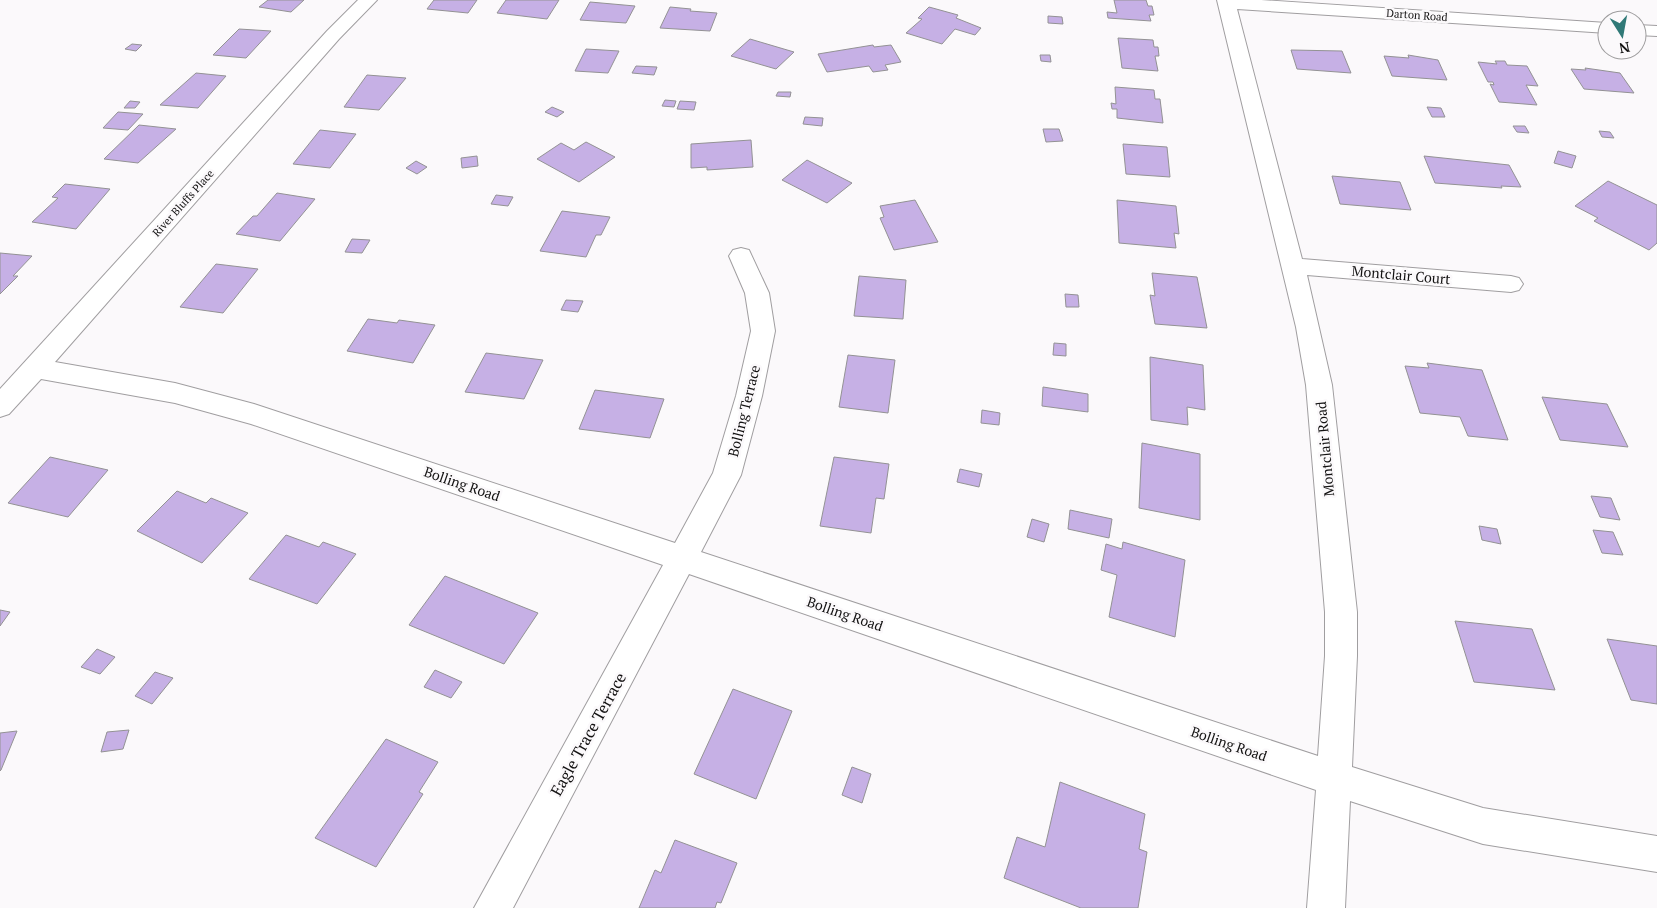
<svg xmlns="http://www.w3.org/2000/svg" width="1657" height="908" font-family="'PT Serif',serif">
<rect width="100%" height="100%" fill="#fbf9fb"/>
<g fill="#c6b0e5" stroke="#939294">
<polygon points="268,0 304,0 291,12 259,7"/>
<polygon points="434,0 477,0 468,13 427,9"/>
<polygon points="506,0 559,0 547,19 497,13"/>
<polygon points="1114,0 1146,0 1148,6 1152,6 1154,15 1149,15 1151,21 1108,18 1107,12 1117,13"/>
<polygon points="590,2 635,6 626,23 580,20"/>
<polygon points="670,7 691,9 690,11 717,13 710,31 660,28"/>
<polygon points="929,7 958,15 956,18 981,28 975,35 955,29 942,44 906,33 922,19 918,18"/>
<polygon points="1048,16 1062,17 1063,24 1048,23"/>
<polygon points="239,29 271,31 246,58 213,55"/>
<polygon points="1118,38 1153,40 1154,47 1158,47 1159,56 1155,56 1158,71 1122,68"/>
<polygon points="750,39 794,52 776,69 731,56"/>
<polygon points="132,44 142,45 136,51 125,49"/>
<polygon points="873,45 874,47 891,45 901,62 885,65 888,70 873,72 869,66 827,72 818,54"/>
<polygon points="586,49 619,51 608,73 575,71"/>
<polygon points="1291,50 1342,51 1351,73 1297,69"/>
<polygon points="1040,55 1050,55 1051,62 1041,61"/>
<polygon points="1408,55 1438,60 1447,80 1392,76 1384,56 1409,58"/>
<polygon points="1495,61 1505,61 1507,65 1527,66 1538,86 1526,85 1537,105 1499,102 1490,84 1494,85 1493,82 1488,82 1478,62 1497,64"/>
<polygon points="636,66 657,67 654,75 632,73"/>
<polygon points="1585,68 1620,73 1634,93 1584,89 1571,69 1586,70"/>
<polygon points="196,73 226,76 198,108 160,105"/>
<polygon points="367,75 406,78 379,110 344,107"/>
<polygon points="1115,87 1154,90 1155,99 1160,99 1163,123 1117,118 1117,109 1112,109 1111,103 1116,104"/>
<polygon points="778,92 791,92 790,97 776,96"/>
<polygon points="665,100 676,101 674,107 662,106"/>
<polygon points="130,101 140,102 135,108 124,108"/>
<polygon points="680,101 696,102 694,110 677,109"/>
<polygon points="552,107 564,112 557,117 545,112"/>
<polygon points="1427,107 1441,108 1445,117 1432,117"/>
<polygon points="118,112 143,114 128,130 103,128"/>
<polygon points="805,117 823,118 822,126 803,124"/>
<polygon points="139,125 176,129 138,163 104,159"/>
<polygon points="1513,126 1525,126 1529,133 1517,132"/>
<polygon points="1043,129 1059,129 1063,141 1046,142"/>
<polygon points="320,130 356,134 330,168 293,164"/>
<polygon points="1599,131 1610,132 1614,138 1602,137"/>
<polygon points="751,140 753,167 707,170 707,167 691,168 691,144"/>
<polygon points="586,142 615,157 579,182 537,159 561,143 574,150"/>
<polygon points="1123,144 1167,147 1170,177 1126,174"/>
<polygon points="1558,151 1576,156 1572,168 1554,163"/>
<polygon points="477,156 478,166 462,168 461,158"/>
<polygon points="1424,156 1509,165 1521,187 1501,186 1502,188 1435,183"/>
<polygon points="807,160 852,183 827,203 782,180"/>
<polygon points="416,161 427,167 417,174 406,168"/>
<polygon points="1332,176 1400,182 1411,210 1340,204"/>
<polygon points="1608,181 1657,205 1657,243 1649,250 1594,221 1598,218 1575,206"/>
<polygon points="65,184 110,189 76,229 32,222 58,198 52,197"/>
<polygon points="277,193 315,199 280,241 236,234 253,216 257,216"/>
<polygon points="496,195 513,197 508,206 491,204"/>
<polygon points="915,200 938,242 894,250 880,218 884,217 880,206"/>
<polygon points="1117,200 1176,206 1179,234 1174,233 1176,248 1119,243"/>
<polygon points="562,211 610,217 601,235 596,235 586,257 540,251"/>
<polygon points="352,239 370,240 362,253 345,252"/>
<polygon points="0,253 32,256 13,276 18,276 0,294"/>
<polygon points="216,264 258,269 223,313 180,307"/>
<polygon points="1152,273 1197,277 1207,328 1155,324 1150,295 1155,296"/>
<polygon points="859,276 906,280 903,319 854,316"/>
<polygon points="1065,294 1078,295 1079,307 1066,307"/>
<polygon points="566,300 583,301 578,312 561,310"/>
<polygon points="368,319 397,323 399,320 435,325 413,363 347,351"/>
<polygon points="1054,343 1066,344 1066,356 1053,355"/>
<polygon points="486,353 543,360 524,399 465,392"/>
<polygon points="848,355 895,360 888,413 839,407"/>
<polygon points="1150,357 1203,365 1205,410 1187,407 1188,425 1151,420"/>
<polygon points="1427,363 1482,370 1508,440 1468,436 1460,417 1420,413 1405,366 1429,368"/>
<polygon points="1043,387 1088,394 1088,412 1042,406"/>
<polygon points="595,390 664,399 650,438 579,429"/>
<polygon points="1542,397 1607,404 1628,447 1560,440"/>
<polygon points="982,410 1000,413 999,425 981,423"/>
<polygon points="1142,443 1200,454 1200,520 1139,508"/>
<polygon points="50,457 108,470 68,517 8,503"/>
<polygon points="834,457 889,464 884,499 876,498 871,533 820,526"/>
<polygon points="960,469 982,474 979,487 957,482"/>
<polygon points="177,491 206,503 211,498 248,513 202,563 137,531"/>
<polygon points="1591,496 1611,498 1620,520 1600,517"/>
<polygon points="1070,510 1112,519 1109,538 1068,529"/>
<polygon points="1032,519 1049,524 1044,542 1027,537"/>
<polygon points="1479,526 1497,529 1501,544 1482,540"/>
<polygon points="1593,530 1613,532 1623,555 1602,553"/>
<polygon points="286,535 319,547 323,542 356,554 317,604 249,579"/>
<polygon points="1123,542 1185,560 1175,637 1109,617 1117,575 1101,570 1106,544 1122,549"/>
<polygon points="445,576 538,613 504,664 409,625"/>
<polygon points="0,610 10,612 0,626"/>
<polygon points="1455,621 1532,629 1555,690 1474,682"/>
<polygon points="1607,639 1657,646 1657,704 1631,700"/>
<polygon points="97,649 115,657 100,674 81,667"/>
<polygon points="435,670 462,682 451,698 424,687"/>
<polygon points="155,672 173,678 152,704 135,696"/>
<polygon points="733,689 792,711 756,799 694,774"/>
<polygon points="129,730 123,749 101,752 107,732"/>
<polygon points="17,731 1,770 0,771 0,733"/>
<polygon points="386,739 438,762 419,792 423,794 376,867 315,838"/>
<polygon points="852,767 871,774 862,803 842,795"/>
<polygon points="1060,782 1145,814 1139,849 1147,852 1138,908 1081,908 1004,878 1017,837 1045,847"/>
<polygon points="675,840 737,863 721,903 717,902 715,908 639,908 655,870 661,873"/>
</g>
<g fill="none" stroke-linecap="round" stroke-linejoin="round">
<defs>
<g id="minor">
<polygon points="358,0 377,0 339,39 55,362 175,383 254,404 675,543 713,473 736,396 751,331 745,293 729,256 733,250 741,248 749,250 769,293 775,331 762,396 741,475 701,552 1318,756 1325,656 1325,612 1306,385 1296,327 1217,0 1261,0 1607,23 1607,33 1237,9 1302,259 1511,276 1519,278 1523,284 1519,290 1511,292 1307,275 1332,385 1357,612 1357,656 1352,767 1483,808 1657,836 1657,872 1483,844 1350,801 1345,908 1307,908 1316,790 689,574 513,908 474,908 663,565 251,424 175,403 41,379 9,414 0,417 0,389 327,31"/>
<polygon points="1637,25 1657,26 1657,36 1637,35"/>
</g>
</defs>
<use href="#minor" stroke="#a09ea0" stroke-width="2"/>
<use href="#minor" fill="#fff" fill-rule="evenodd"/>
</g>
<g text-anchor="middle" stroke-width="5" stroke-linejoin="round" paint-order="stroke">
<g font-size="11" fill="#131212" stroke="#fbf9fb">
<text transform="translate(1417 15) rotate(4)" y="4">Darton Road</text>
<text transform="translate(183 203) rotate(-48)" y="4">River Bluffs Place</text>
</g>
<g font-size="14" fill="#131212" stroke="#fbf9fb">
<text transform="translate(1401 275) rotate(5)" y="5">Montclair Court</text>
<text transform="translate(744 411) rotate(-76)" y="5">Bolling Terrace</text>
<text transform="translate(1325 449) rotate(-95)" y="5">Montclair Road</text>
<text transform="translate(462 484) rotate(19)" y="5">Bolling Road</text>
<text transform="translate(845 614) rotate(19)" y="5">Bolling Road</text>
<text transform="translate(1229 744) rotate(19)" y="5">Bolling Road</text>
</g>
<g font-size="16" fill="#131212" stroke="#fbf9fb">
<text transform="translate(588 734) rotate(-61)" y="6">Eagle Trace Terrace</text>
</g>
</g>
<g transform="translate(1622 35) rotate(169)"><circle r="24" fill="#fbf9fb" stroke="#9e9d9e"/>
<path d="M0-4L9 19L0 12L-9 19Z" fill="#307977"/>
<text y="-8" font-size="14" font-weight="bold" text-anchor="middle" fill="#131212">N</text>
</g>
</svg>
